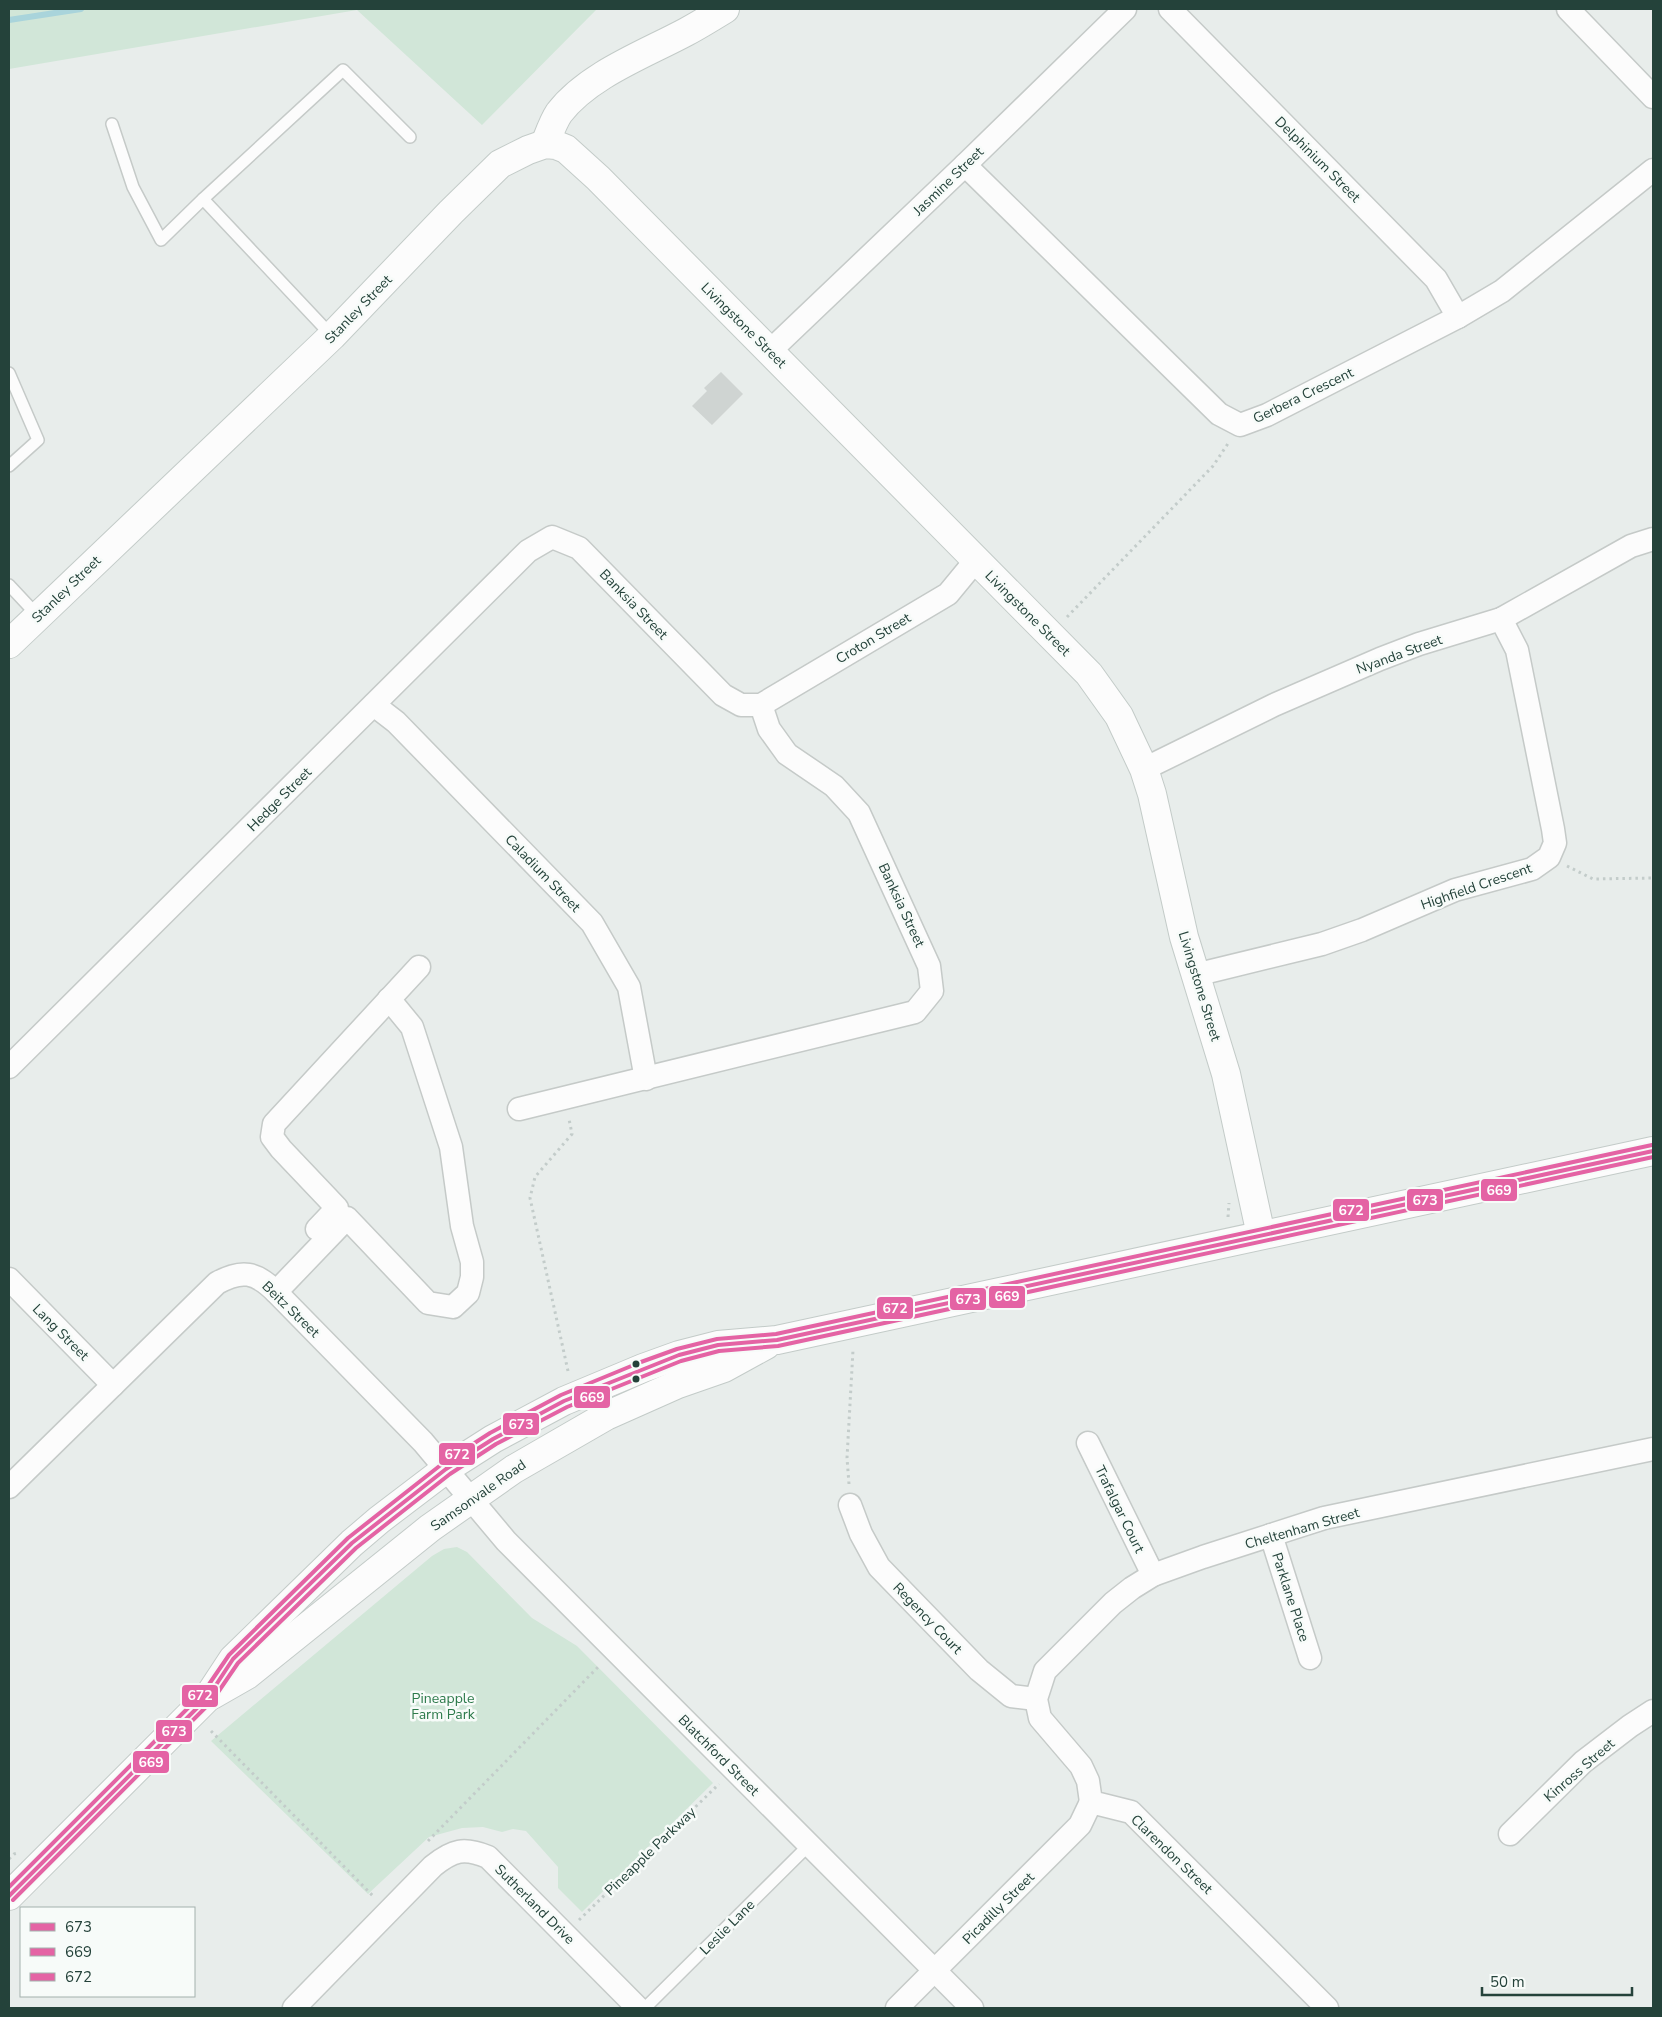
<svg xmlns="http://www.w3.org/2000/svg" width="1662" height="2017" font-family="'Nunito Sans',sans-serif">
<rect width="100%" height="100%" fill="#e8edeb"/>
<g fill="#d1e6d8">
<polygon points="9,9 597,9 482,125 357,10 9,69"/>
<polygon points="457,1547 467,1552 532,1618 577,1646 713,1783 582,1912 558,1888 558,1867 526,1831 513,1829 502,1832 483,1827 462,1828 429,1837 368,1894 211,1741 432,1556 444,1549"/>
</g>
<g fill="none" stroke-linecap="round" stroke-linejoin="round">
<polyline stroke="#a9d4db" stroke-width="6" points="9,20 81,9"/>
</g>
<polygon fill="#cfd4d2" points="721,372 743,394 712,425 692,406 707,391 704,388"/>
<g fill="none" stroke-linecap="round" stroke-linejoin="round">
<defs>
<g id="lane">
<polyline points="112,124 133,187 161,240 203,199 343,70 410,137"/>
<polyline points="203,199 332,336"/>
<polyline points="9,373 38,440 9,466"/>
<polyline points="9,585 38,616"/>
<polyline points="645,2008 809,1845"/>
</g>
<g id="street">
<polyline points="1170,9 1436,279 1458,317"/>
<polyline points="1568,9 1653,97"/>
<polyline points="965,165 1219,414 1240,425 1267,415 1458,317 1502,291 1653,170"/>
<polyline points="770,351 965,165 1125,9"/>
<polyline points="374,705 396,722 592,923 629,987 646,1079"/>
<polyline points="1144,769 1274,705 1380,659 1419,644 1501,619 1631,546 1653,539"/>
<polyline points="1195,975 1322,944 1362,930 1455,890 1532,869 1549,857 1555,843 1553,829 1517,650 1501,619"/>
<polyline points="9,1067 528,551 552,537 579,548 723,695 741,705 761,705 948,594 976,560"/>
<polyline points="519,1109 915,1012 932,991 929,966 859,813 834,786 787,754 769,729 761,705"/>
<polyline points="317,1229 337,1208 281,1149 272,1137 274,1124 419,967"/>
<polyline points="9,1279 113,1385"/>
<polyline points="276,1292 347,1218 428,1303 453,1307 468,1293 472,1277 472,1262 462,1226 451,1147 412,1027 389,999"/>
<polyline points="1088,1443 1153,1575"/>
<path d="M9 1487 217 1283C242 1269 256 1272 276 1292L423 1442 506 1541 972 2008"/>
<polyline points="850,1505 861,1534 879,1567 979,1670 1011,1696 1036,1699"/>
<polyline points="1271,1535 1310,1658"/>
<polyline points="1510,1834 1583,1762 1630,1726 1653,1711"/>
<path d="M294 2008 433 1866C453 1850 464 1847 488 1857L638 2008"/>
<polyline points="897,2008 1080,1825 1091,1802"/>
<polyline points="1327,2008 1131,1812 1091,1802 1088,1781 1081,1766 1040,1718 1036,1699 1045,1671 1113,1603 1132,1588 1153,1575 1203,1557 1324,1518 1653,1449"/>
</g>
<g id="secondary">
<path d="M545 144C549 134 553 122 559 113 588 75 645 54 686 32 699 25 712 17 725 9"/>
<polyline points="9,644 332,336 451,212 500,164 528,150 545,144 556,145 566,149 598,178 1089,674 1119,716 1144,769 1152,794 1184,937 1226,1074 1261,1235"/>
<polyline points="212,1695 247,1675 430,1528 514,1469 606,1416 678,1384 724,1368 766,1345"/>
<polyline points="9,1896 208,1697 233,1659 352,1543 379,1520 446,1469 493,1439 564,1401 643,1368 679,1355 718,1345 777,1340 1653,1151"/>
</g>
</defs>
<use href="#lane" stroke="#c5cac8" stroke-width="14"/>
<use href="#street" stroke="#c5cac8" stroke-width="25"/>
<use href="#secondary" stroke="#c3cbc8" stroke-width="30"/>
<g stroke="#c3ccca" stroke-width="3" stroke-dasharray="2.5 4" stroke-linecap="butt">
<polyline points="1067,617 1213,466 1229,442"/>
<polyline points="1567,866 1593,879 1653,878"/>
<polyline points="1228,1217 1229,1203"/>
<polyline points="568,1371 530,1198 535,1177 572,1134 569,1119"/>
<polyline points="849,1484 847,1458 853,1350"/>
<polyline points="211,1731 374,1897"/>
<polyline points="428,1841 600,1665"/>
<polyline points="9,1859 14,1854 18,1853"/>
<polyline points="579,1920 719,1784"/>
</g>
<use href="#lane" stroke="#fcfcfc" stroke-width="11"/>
<use href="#street" stroke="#fcfcfc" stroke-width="22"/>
<use href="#secondary" stroke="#fcfcfc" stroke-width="28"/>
<defs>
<polyline id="bus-1" points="9,1896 208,1697 233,1659 352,1543 446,1469 493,1439 564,1401 679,1355 718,1345 777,1340 1653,1151"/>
<polyline id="bus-2" points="13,1900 212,1701 238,1663 356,1548 450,1474 496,1444 567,1407 681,1361 719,1351 778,1346 1653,1157"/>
<polyline id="bus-3" points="9,1887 203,1693 229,1655 348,1538 442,1464 490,1433 561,1395 641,1362 677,1349 717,1339 776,1334 1652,1145"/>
</defs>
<use href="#bus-1" stroke="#f7fbf9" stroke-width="8"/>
<use href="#bus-2" stroke="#f7fbf9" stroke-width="8"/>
<use href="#bus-3" stroke="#f7fbf9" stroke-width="8"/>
<use href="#bus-1" stroke="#e463a4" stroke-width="4"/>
<use href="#bus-2" stroke="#e463a4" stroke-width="4"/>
<use href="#bus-3" stroke="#e463a4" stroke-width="4"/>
</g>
<g fill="#24423a" stroke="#f7fbf9" stroke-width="2">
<circle cx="636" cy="1364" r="4.5"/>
<circle cx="636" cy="1379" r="4.5"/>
</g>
<g text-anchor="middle" stroke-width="5" stroke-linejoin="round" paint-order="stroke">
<g font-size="14" fill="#24423a" stroke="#f7fbf9">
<text transform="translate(1318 159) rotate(45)" y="5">Delphinium Street</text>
<text transform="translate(948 181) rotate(-44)" y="5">Jasmine Street</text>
<text transform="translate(358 309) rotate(-46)" y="5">Stanley Street</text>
<text transform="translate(744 325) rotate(45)" y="5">Livingstone Street</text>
<text transform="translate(1303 395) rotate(-26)" y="5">Gerbera Crescent</text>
<text transform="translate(66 589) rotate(-44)" y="5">Stanley Street</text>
<text transform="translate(634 604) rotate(46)" y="5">Banksia Street</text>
<text transform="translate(1028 613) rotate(45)" y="5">Livingstone Street</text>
<text transform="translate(873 638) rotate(-31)" y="5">Croton Street</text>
<text transform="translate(1399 654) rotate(-20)" y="5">Nyanda Street</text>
<text transform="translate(279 799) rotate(-45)" y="5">Hedge Street</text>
<text transform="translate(543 873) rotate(46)" y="5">Caladium Street</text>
<text transform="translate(1476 886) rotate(-19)" y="5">Highfield Crescent</text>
<text transform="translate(902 905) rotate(65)" y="5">Banksia Street</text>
<text transform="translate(1200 986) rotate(73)" y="5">Livingstone Street</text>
<text transform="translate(291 1309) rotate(44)" y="5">Beitz Street</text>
<text transform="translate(61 1332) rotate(45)" y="5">Lang Street</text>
<text transform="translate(478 1495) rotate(-35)" y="5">Samsonvale Road</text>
<text transform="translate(1120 1509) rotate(64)" y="5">Trafalgar Court</text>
<text transform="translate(1302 1528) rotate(-16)" y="5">Cheltenham Street</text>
<text transform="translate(1291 1597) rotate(72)" y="5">Parklane Place</text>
<text transform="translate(928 1618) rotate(46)" y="5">Regency Court</text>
<text transform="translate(719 1755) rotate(45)" y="5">Blatchford Street</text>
<text transform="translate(1579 1770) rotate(-41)" y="5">Kinross Street</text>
<text transform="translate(650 1851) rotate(-44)" y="5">Pineapple Parkway</text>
<text transform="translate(1172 1854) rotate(44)" y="5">Clarendon Street</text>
<text transform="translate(535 1904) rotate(45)" y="5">Sutherland Drive</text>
<text transform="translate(998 1908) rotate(-45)" y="5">Picadilly Street</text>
<text transform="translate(727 1927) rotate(-45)" y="5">Leslie Lane</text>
</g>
<g font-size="14" fill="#2d7a4b" stroke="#f7fbf9">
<text x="443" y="1703">Pineapple<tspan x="443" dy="16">Farm Park</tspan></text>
</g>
</g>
<g stroke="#f7fbf9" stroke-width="2">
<rect x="1480" y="1178" width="38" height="24" rx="5" fill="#e463a4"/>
<rect x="1406" y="1188" width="38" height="24" rx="5" fill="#e463a4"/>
<rect x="1332" y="1198" width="38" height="24" rx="5" fill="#e463a4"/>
<rect x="988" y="1285" width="38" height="24" rx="5" fill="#e463a4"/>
<rect x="949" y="1287" width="38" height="24" rx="5" fill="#e463a4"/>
<rect x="876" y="1296" width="38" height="24" rx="5" fill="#e463a4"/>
<rect x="573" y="1385" width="38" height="24" rx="5" fill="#e463a4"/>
<rect x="502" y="1412" width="38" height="24" rx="5" fill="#e463a4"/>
<rect x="438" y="1442" width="38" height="24" rx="5" fill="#e463a4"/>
<rect x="181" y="1684" width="38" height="24" rx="5" fill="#e463a4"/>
<rect x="155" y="1719" width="38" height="24" rx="5" fill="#e463a4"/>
<rect x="132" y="1750" width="38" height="24" rx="5" fill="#e463a4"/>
</g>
<g font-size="14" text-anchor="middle" font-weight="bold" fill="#fff">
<text x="1499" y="1195">669</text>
<text x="1425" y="1205">673</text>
<text x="1351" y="1215">672</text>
<text x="1007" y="1301">669</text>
<text x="968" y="1304">673</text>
<text x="895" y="1313">672</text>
<text x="592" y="1402">669</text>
<text x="521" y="1429">673</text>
<text x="457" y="1459">672</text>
<text x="200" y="1700">672</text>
<text x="174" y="1736">673</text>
<text x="151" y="1767">669</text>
</g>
<rect width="1662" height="2017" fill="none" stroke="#24423a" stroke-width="20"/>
<rect x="20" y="1907" width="175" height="90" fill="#f7fbf9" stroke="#a3b1ad"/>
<rect x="30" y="1923" width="25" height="8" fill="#e463a4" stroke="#a3b1ad"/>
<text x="65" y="1932" font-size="15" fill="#24423a">673</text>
<rect x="30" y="1948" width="25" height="8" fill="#e463a4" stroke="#a3b1ad"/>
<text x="65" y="1957" font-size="15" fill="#24423a">669</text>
<rect x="30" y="1973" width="25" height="8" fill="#e463a4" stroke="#a3b1ad"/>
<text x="65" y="1982" font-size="15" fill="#24423a">672</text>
<path d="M1482 1987v8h150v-8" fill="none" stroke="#24423a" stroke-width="2.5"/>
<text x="1490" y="1987" font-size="15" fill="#24423a" stroke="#f7fbf9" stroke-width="4" paint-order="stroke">50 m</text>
</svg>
